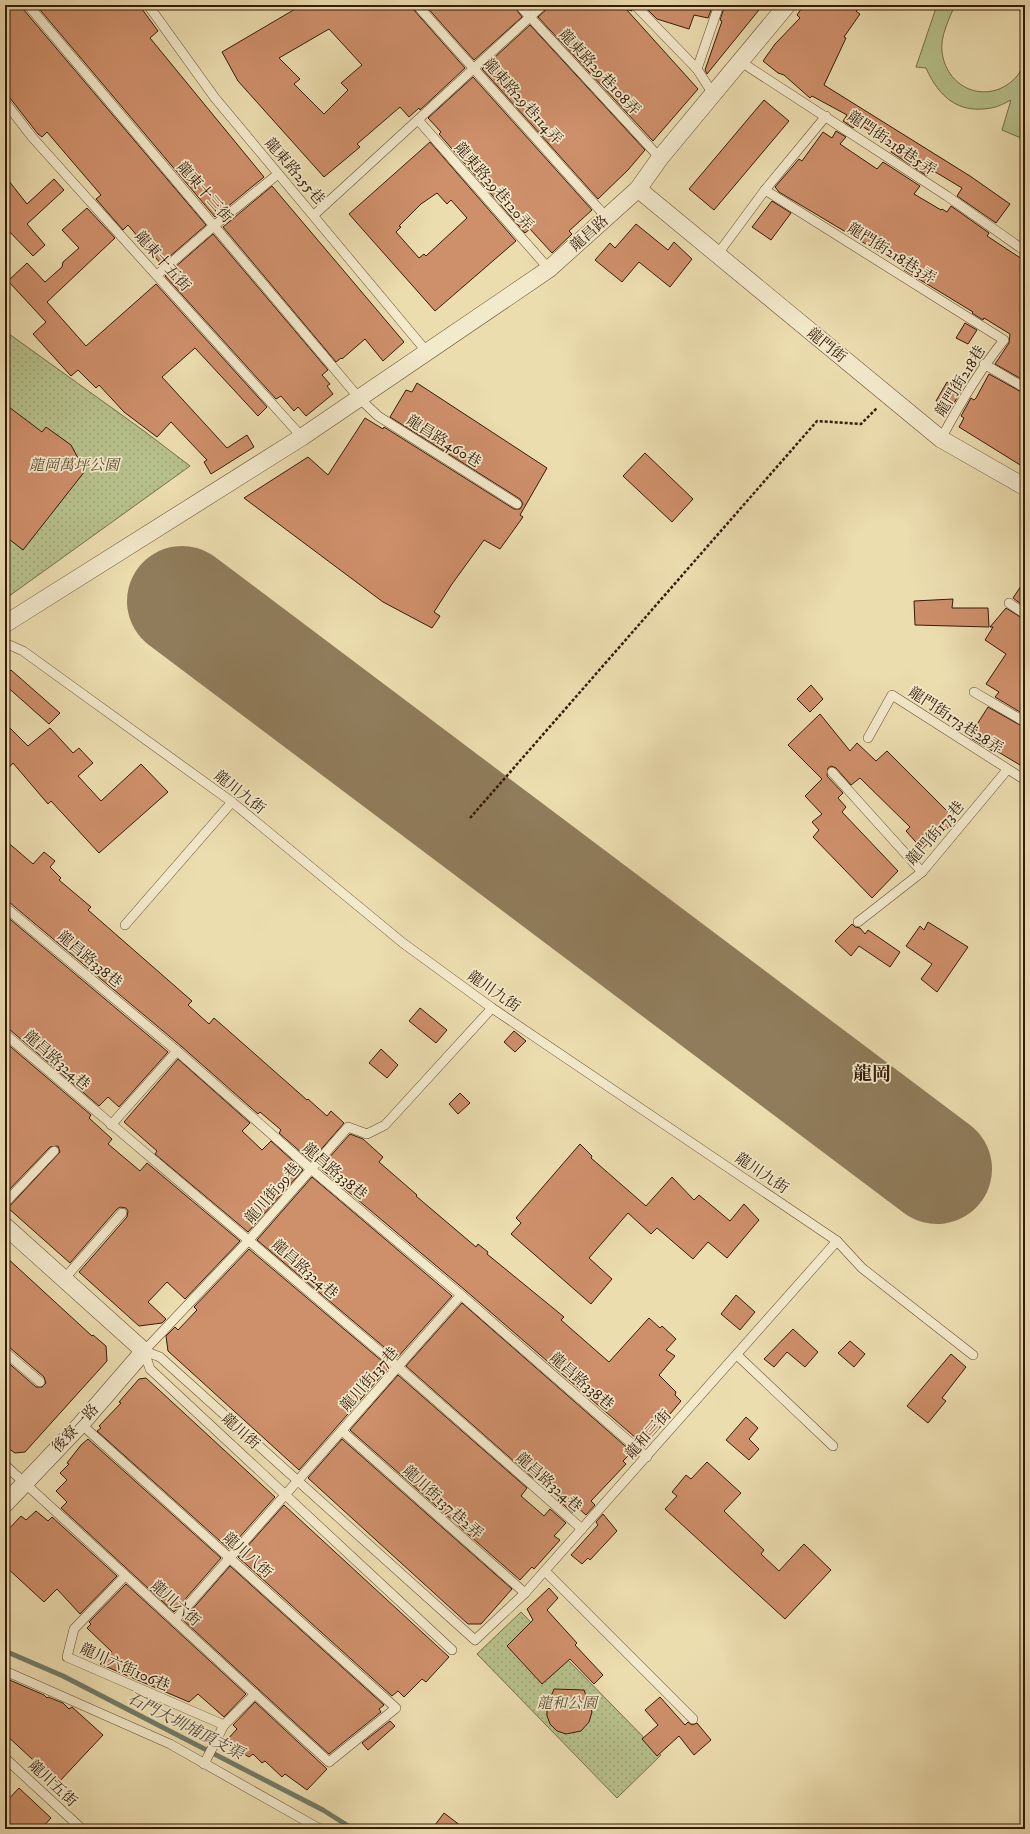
<svg xmlns="http://www.w3.org/2000/svg" width="1030" height="1834" font-family="'IM FELL DW Pica','Noto Serif TC',serif">
<defs>
<pattern id="park-dots" width="8" height="8" patternUnits="userSpaceOnUse"><rect width="8" height="8" fill="#b7c18b"/><path d="M2 2h.1M6 6h.1" fill="none" stroke="#9ea576" stroke-width="1.8" stroke-linecap="round"/></pattern>
</defs>
<rect width="100%" height="100%" fill="#ecddaf"/>
<filter id="stains"><feTurbulence type="fractalNoise" baseFrequency=".005" numOctaves="4"/><feColorMatrix values="0 0 0 0 .2 0 0 0 0 .09 0 0 0 0 .02 0 0 0 .5 -.17"/></filter>
<radialGradient id="worn" r=".72"><stop offset=".6" stop-color="#630" stop-opacity="0"/><stop offset="1" stop-color="#630" stop-opacity=".3"/></radialGradient>
<path fill="#b7c18b" stroke="#766e49" d="M937 5H955C949 19 940 37 942 52 947 91 991 106 1017 76 1021 72 1023 63 1025 57V127L1021 138 1002 130 1011 100C1005 103 998 107 991 108 958 114 939 97 926 68L916 67Z"/>
<g fill="url(#park-dots)" stroke="#766e49">
<polygon points="5,331 144,431 190,466 5,599"/>
<polygon points="521,1612 661,1755 617,1798 477,1654"/>
</g>
<g fill="none" stroke-linecap="round" stroke-linejoin="round">
<polyline stroke="#717c6a" stroke-width="5" points="5,1651 63,1676 323,1810 353,1829"/>
<polyline stroke="#907c5b" stroke-width="110" points="182,601 937,1169"/>
</g>
<g fill="#ce8f6b" stroke="#351b07" fill-rule="evenodd">
<polygon points="5,5 22,5 23,9 206,225 161,264 128,225 123,230 96,199 101,195 47,132 42,137 38,134 10,98 5,96"/>
<polygon points="36,5 139,5 158,31 150,38 264,177 215,217"/>
<path d="M302 5H411L413 9 465 68 420 110 419 108 409 117 400 107 357 144 360 147 324 177 238 81 222 52ZM329 29 362 65 341 83 348 90 324 114 294 84 300 79 279 58Z"/>
<polygon points="425,5 513,5 522,17 474,60"/>
<polygon points="549,5 629,5 632,11 626,9 698,89 653,141 538,17 547,9"/>
<polygon points="643,5 713,5 708,18 694,15 689,29 657,19"/>
<polygon points="725,5 763,5 707,74 705,70 722,21 720,20"/>
<polygon points="804,5 860,5 856,11 860,14 844,37 846,38 824,85 970,176 1010,204 996,223 957,196 962,188 932,170 927,176 891,152 895,147 857,123 853,128 843,121 847,115 812,96 810,98 784,75 778,73 763,61 775,44 800,18 797,15"/>
<polygon points="530,25 645,150 628,170 598,199 482,69"/>
<polygon points="473,77 592,210 569,231 572,234 552,253 530,229 525,233 439,134 441,132 428,118"/>
<polygon points="764,100 789,121 714,210 689,189"/>
<polygon points="836,131 846,137 840,144 877,169 883,162 920,186 914,194 941,210 942,209 947,212 951,206 989,233 987,236 1025,261 1025,381 995,364 1009,343 1010,334 984,318 983,320 972,313 973,312 904,270 906,268 779,192 775,187 799,159 802,161 823,132 832,138"/>
<path d="M430 142 516 241 435 311 349 214ZM437 193 447 204 451 200 467 218 426 256 424 254 419 258 396 232 401 227 399 226 421 204Z"/>
<polygon points="5,176 27,204 54,179 64,190 27,224 45,245 33,256 5,227"/>
<polygon points="272,186 404,342 383,361 365,339 342,359 341,358 336,362 223,227"/>
<polygon points="772,201 791,213 771,240 752,227"/>
<polygon points="87,208 115,238 47,302 86,346 156,284 267,407 258,416 195,348 162,377 227,448 247,435 254,447 211,474 204,462 207,460 171,422 157,437 124,412 99,385 96,388 78,370 71,376 33,334 46,322 8,281 27,263 45,282 62,267 63,262 79,248 62,230"/>
<polygon points="636,224 668,250 674,242 692,259 670,287 639,262 622,282 595,260 610,243 615,248"/>
<polygon points="213,234 328,370 322,375 330,384 327,386 333,394 306,416 298,407 294,411 281,396 276,399 165,276"/>
<polygon points="965,323 977,330 968,344 956,338"/>
<polygon points="989,374 1025,394 1025,468 959,427 964,418 961,416 971,398 974,400 976,398"/>
<polygon points="947,382 961,391 950,410 936,401"/>
<polygon points="417,383 547,468 520,515 523,517 500,549 484,540 452,584 434,612 440,616 432,628 383,602 244,498 308,457 328,475 365,418 383,429 384,427 514,509 520,509 523,504 520,499 390,417 406,390 412,392"/>
<polygon points="5,404 42,432 46,427 71,445 85,471 23,550 5,536"/>
<polygon points="645,453 693,499 672,522 623,476"/>
<polygon points="1025,580 1025,607 1013,598"/>
<polygon points="953,599 952,608 988,608 989,627 915,625 914,601"/>
<polygon points="1006,608 1025,620 1025,705 1020,712 995,697 999,692 986,684 1006,654 985,640 993,627 990,627"/>
<polygon points="11,670 60,713 49,724 5,685 5,676"/>
<polygon points="811,685 823,699 810,712 797,699"/>
<polygon points="988,707 1025,728 1025,768 995,750 994,752 969,737"/>
<polygon points="820,714 850,751 857,743 876,761 887,751 955,819 945,831 943,829 922,849 906,831 910,827 860,778 851,785 836,768 831,766 828,768 827,776 843,793 838,798 846,807 842,812 898,871 872,898 813,837 819,830 812,822 822,814 805,796 822,779 788,745"/>
<polygon points="5,723 28,746 50,728 73,753 79,748 93,763 78,776 101,801 141,764 168,792 99,853 51,801 48,804 13,763 5,772"/>
<polygon points="5,840 33,864 44,852 55,861 50,867 61,878 59,880 91,907 88,910 192,1001 188,1005 209,1024 214,1018 307,1100 308,1099 327,1116 331,1111 344,1123 311,1161 279,1133 281,1130 280,1129 260,1112 258,1114 181,1046 9,902 5,901"/>
<polygon points="5,915 168,1052 119,1107 108,1097 99,1106 9,1029 5,1028"/>
<polygon points="928,922 968,947 937,992 921,979 932,964 906,946 920,926 924,930"/>
<polygon points="852,924 855,927 860,928 865,934 868,930 900,952 890,967 859,946 851,956 835,941"/>
<polygon points="420,1008 447,1030 436,1043 409,1021"/>
<polygon points="514,1031 526,1041 515,1052 504,1042"/>
<polygon points="5,1042 91,1115 89,1118 112,1139 108,1144 133,1165 140,1171 147,1163 240,1241 185,1299 167,1282 148,1302 166,1319 162,1323 139,1326 79,1272 127,1217 128,1211 126,1208 120,1207 117,1209 70,1263 8,1208 60,1152 58,1146 50,1147 5,1194"/>
<polygon points="381,1049 398,1065 387,1078 369,1063"/>
<polygon points="178,1059 250,1123 242,1131 262,1150 271,1141 303,1170 248,1232 155,1154 157,1151 124,1122"/>
<polygon points="460,1093 470,1103 458,1114 449,1104"/>
<polygon points="350,1134 363,1139 383,1157 379,1162 417,1195 416,1196 476,1247 478,1244 488,1252 487,1254 564,1317 561,1320 609,1362 649,1318 660,1328 662,1326 676,1339 666,1350 675,1356 659,1375 676,1392 675,1395 681,1401 644,1445 465,1290 320,1168"/>
<polygon points="580,1144 592,1156 591,1158 646,1206 672,1177 694,1200 699,1195 730,1221 744,1204 759,1220 727,1258 708,1242 693,1259 657,1228 651,1234 628,1213 589,1258 612,1279 591,1304 511,1234 521,1223 516,1218"/>
<polygon points="312,1177 452,1296 397,1358 257,1240"/>
<polygon points="249,1249 389,1367 299,1470 168,1351 166,1336 175,1327 178,1330 197,1310 194,1307"/>
<polygon points="5,1256 92,1336 93,1335 106,1346 107,1361 25,1452 15,1453 5,1446 5,1360 36,1387 42,1387 46,1383 44,1377 9,1347 5,1346"/>
<polygon points="736,1295 755,1312 740,1330 721,1314"/>
<polygon points="462,1303 632,1452 623,1461 626,1464 591,1501 595,1505 586,1515 578,1508 573,1513 558,1500 562,1495 537,1475 534,1479 406,1366"/>
<polygon points="793,1329 818,1352 805,1367 787,1352 774,1367 764,1359"/>
<polygon points="850,1341 865,1354 854,1367 838,1353"/>
<polygon points="951,1354 966,1367 942,1398 946,1401 928,1423 907,1406"/>
<polygon points="398,1375 527,1488 521,1496 544,1516 550,1509 566,1523 554,1536 560,1540 534,1569 532,1567 520,1580 350,1430"/>
<polygon points="146,1378 275,1497 229,1549 97,1431 101,1428 99,1426 121,1403 119,1402 139,1379"/>
<polygon points="746,1417 758,1428 749,1439 759,1449 749,1460 726,1440"/>
<polygon points="88,1439 221,1558 174,1612 61,1508 67,1502 56,1491 67,1480 60,1473 69,1464 67,1463 81,1445"/>
<polygon points="342,1439 512,1589 481,1624 468,1624 308,1478"/>
<polygon points="707,1462 741,1493 724,1511 764,1550 761,1554 779,1571 804,1544 831,1570 785,1619 665,1509 677,1496 672,1492 686,1475 691,1479"/>
<polygon points="284,1505 449,1657 426,1682 422,1679 404,1697 398,1691 392,1696 238,1557"/>
<polygon points="36,1511 48,1521 52,1517 117,1576 80,1614 57,1589 44,1602 5,1566 5,1533 21,1516 26,1520"/>
<polygon points="603,1514 617,1531 590,1560 588,1558 582,1564 571,1555 598,1525 596,1522"/>
<polygon points="230,1566 384,1705 379,1709 381,1712 329,1754 183,1620"/>
<polygon points="126,1584 246,1694 224,1717 198,1694 189,1702 100,1664 112,1652 87,1628 91,1624 89,1622"/>
<polygon points="549,1588 558,1598 547,1610 577,1643 575,1645 603,1675 594,1684 570,1659 542,1684 507,1646 533,1620 527,1609"/>
<polygon points="5,1678 44,1695 47,1698 48,1697 63,1703 69,1709 72,1707 103,1735 58,1783 5,1734"/>
<polygon points="554,1689 584,1690 592,1712 589,1722 581,1731 566,1734 557,1731 550,1724 547,1716 547,1707"/>
<polygon points="660,1697 685,1725 688,1722 692,1725 697,1723 711,1740 694,1755 679,1736 657,1756 642,1739 658,1725 645,1710"/>
<polygon points="255,1702 327,1769 307,1790 285,1774 282,1777 265,1761 262,1763 253,1754 249,1757 225,1742 237,1729 233,1725"/>
<polygon points="390,1721 395,1726 368,1750 362,1743"/>
<polygon points="19,1788 51,1818 41,1829 5,1829 5,1803"/>
<polygon points="444,1813 465,1829 432,1829"/>
</g>
<g fill="none" stroke-linecap="round" stroke-linejoin="round">
<defs>
<g id="lane">
<polyline points="28,5 359,398 378,416 517,504"/>
<polyline points="148,5 215,98 427,352"/>
<polyline points="417,5 607,218"/>
<polyline points="519,5 660,158"/>
<polyline points="635,5 697,69 713,94"/>
<polyline points="741,62 947,196 1025,251"/>
<polyline points="697,69 719,5"/>
<polyline points="5,102 32,137 302,437"/>
<polyline points="418,120 549,269"/>
<path d="M765 190 1004 340C979 371 960 403 941 439"/>
<polyline points="314,215 543,5"/>
<polyline points="717,255 765,190 826,116"/>
<polyline points="157,275 215,225 278,174"/>
<polyline points="984,364 1025,388"/>
<polyline points="1009,603 1025,614"/>
<polyline points="5,643 23,651 232,802 403,943 492,1008 837,1241 862,1268 973,1355"/>
<polyline points="974,692 1025,722"/>
<polyline points="868,738 892,695 1025,780"/>
<polyline points="832,772 922,872"/>
<polyline points="5,907 177,1051 311,1169 461,1295 647,1457"/>
<polyline points="858,922 922,872 1007,770"/>
<polyline points="125,925 232,802"/>
<polyline points="5,1034 398,1367 582,1529"/>
<polyline points="111,1125 177,1051"/>
<polyline points="5,1203 54,1151"/>
<polyline points="64,1279 122,1213"/>
<polyline points="144,1351 160,1357 475,1640 525,1593 837,1241"/>
<polyline points="144,1351 249,1240 348,1127 367,1134 385,1125 492,1008"/>
<polyline points="144,1351 150,1369 452,1650"/>
<polyline points="5,1352 40,1382"/>
<polyline points="737,1355 833,1446"/>
<polyline points="342,1431 525,1593"/>
<polyline points="5,1465 329,1762 396,1708 81,1424"/>
<polyline points="545,1571 693,1719"/>
<polyline points="125,1576 74,1629 67,1657 224,1725 255,1694"/>
<polyline points="175,1620 461,1295"/>
<polyline points="5,1671 170,1744 320,1829"/>
<polyline points="5,1758 82,1829"/>
<polyline points="204,1764 224,1725"/>
</g>
<g id="street">
<polyline points="638,189 941,439 1025,487"/>
<polyline points="5,624 302,437 549,269 638,189 660,158 787,5"/>
<polyline points="5,1226 144,1351 81,1424 5,1504"/>
</g>
</defs>
<use href="#lane" stroke="#634c31" stroke-width="10"/>
<use href="#street" stroke="#634c31" stroke-width="18"/>
<polyline stroke="#351b07" stroke-width="2.5" stroke-dasharray="3 2" stroke-linecap="butt" points="470,818 817,421 861,424 877,408"/>
<use href="#lane" stroke="#f3e9cb" stroke-width="9"/>
<use href="#street" stroke="#f3e9cb" stroke-width="17"/>
</g>
<g text-anchor="middle" stroke-width="3.5" stroke-linejoin="round" paint-order="stroke">
<g font-size="15" fill="#351b07" stroke="#f3e9cb">
<text transform="translate(600 72) rotate(47)" y="5">龍東路29巷108弄</text>
<text transform="translate(523 101) rotate(48)" y="5">龍東路29巷114弄</text>
<text transform="translate(892 143) rotate(34)" y="5">龍門街218巷5弄</text>
<text transform="translate(295 171) rotate(49)" y="5">龍東路255巷</text>
<text transform="translate(494 186) rotate(49)" y="5">龍東路29巷120弄</text>
<text transform="translate(205 192) rotate(49)" y="5">龍東十三街</text>
<text transform="translate(589 233) rotate(-42)" y="5">龍昌路</text>
<text transform="translate(892 253) rotate(32)" y="5">龍門街218巷3弄</text>
<text transform="translate(163 261) rotate(48)" y="5">龍東十五街</text>
<text transform="translate(827 345) rotate(39)" y="5">龍門街</text>
<text transform="translate(960 381) rotate(-58)" y="5">龍門街218巷</text>
<text transform="translate(444 441) rotate(32)" y="5">龍昌路460巷</text>
<text transform="translate(956 720) rotate(33)" y="5">龍門街173巷28弄</text>
<text transform="translate(240 792) rotate(38)" y="5">龍川九街</text>
<text transform="translate(935 833) rotate(-49)" y="5">龍門街173巷</text>
<text transform="translate(90 959) rotate(40)" y="5">龍昌路338巷</text>
<text transform="translate(494 991) rotate(35)" y="5">龍川九街</text>
<text transform="translate(57 1060) rotate(41)" y="5">龍昌路324巷</text>
<text transform="translate(335 1171) rotate(40)" y="5">龍昌路338巷</text>
<text transform="translate(762 1173) rotate(34)" y="5">龍川九街</text>
<text transform="translate(272 1193) rotate(-49)" y="5">龍川街99巷</text>
<text transform="translate(305 1269) rotate(41)" y="5">龍昌路324巷</text>
<text transform="translate(369 1379) rotate(-49)" y="5">龍川街137巷</text>
<text transform="translate(582 1381) rotate(41)" y="5">龍昌路338巷</text>
<text transform="translate(75 1428) rotate(-47)" y="5">後寮一路</text>
<text transform="translate(241 1431) rotate(42)" y="5">龍川街</text>
<text transform="translate(648 1434) rotate(-48)" y="5">龍和三街</text>
<text transform="translate(549 1482) rotate(41)" y="5">龍昌路324巷</text>
<text transform="translate(443 1502) rotate(42)" y="5">龍川街137巷2弄</text>
<text transform="translate(248 1555) rotate(42)" y="5">龍川八街</text>
<text transform="translate(176 1603) rotate(42)" y="5">龍川六街</text>
<text transform="translate(125 1667) rotate(24)" y="5">龍川六街106巷</text>
<text transform="translate(53 1783) rotate(43)" y="5">龍川五街</text>
</g>
<g font-size="15" font-style="italic" fill="#5c4d2f" stroke="#f3e9cb">
<text x="74" y="470">龍岡萬坪公園</text>
<text x="567" y="1708">龍和公園</text>
</g>
<g font-size="16" font-style="italic" fill="#534b39" stroke="#f3e9cb">
<text transform="translate(186 1725) rotate(27)" y="6">石門大圳埔頂支渠</text>
</g>
<g font-size="19" font-weight="bold" fill="#351b07" stroke="#f3e9cb">
<text x="872" y="1080">龍岡</text>
</g>
</g>
<rect width="1030" height="1834" fill="none" stroke="#ecddaf" stroke-width="20"/>
<rect x="6" y="6" width="1018" height="1822" fill="none" stroke="#351b07" stroke-width="2"/>
<rect x="10" y="10" width="1010" height="1814" fill="none" stroke="#351b07"/>
<rect width="100%" height="100%" filter="url(#stains)"/>
<rect width="100%" height="100%" fill="url(#worn)"/>
</svg>
